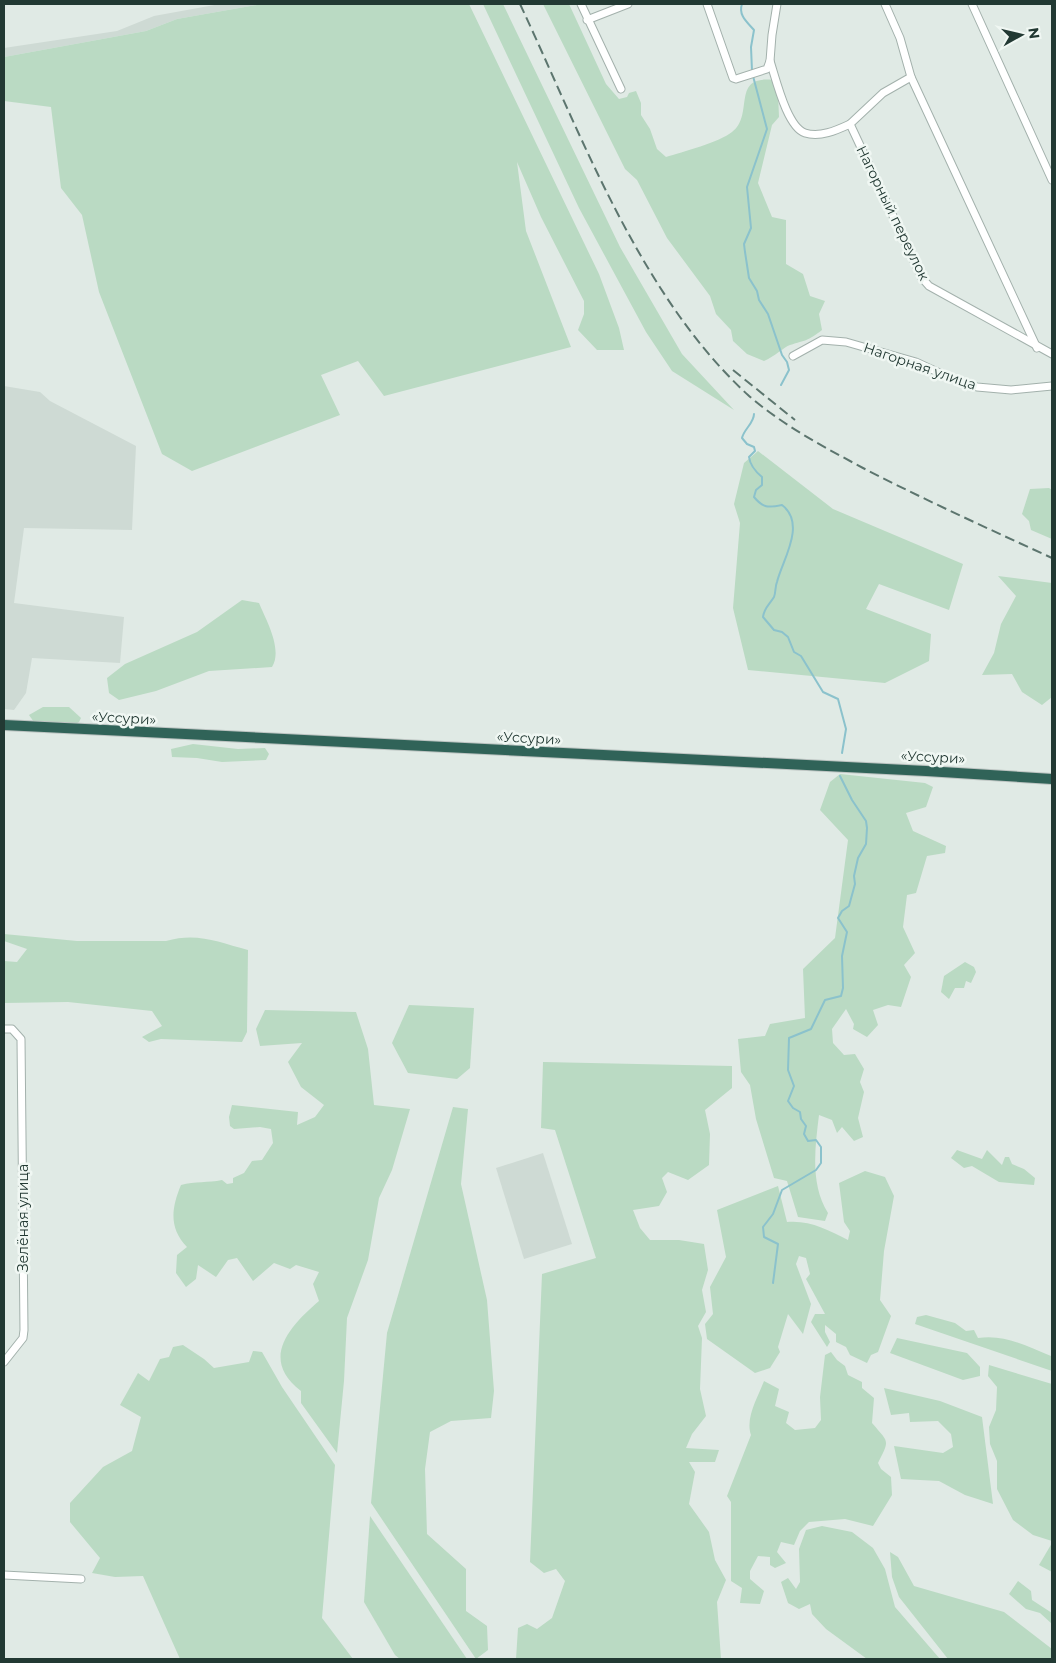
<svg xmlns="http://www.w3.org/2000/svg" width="1056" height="1663" font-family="Montserrat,sans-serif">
<rect width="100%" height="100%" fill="#e0eae5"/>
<g fill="#cedad4">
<polygon points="220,4 262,4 177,19 146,31 4,57 4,48 117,31 154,16"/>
<polygon points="4,386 40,392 50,401 136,446 132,530 24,528 14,603 124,617 120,663 32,658 26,693 14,710 4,709"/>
<polygon points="543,1153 572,1244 524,1259 496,1168"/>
</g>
<g fill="#badac3">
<polygon points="262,4 469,4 599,274 619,328 624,350 597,350 578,330 584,314 584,301 541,217 517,162 526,231 571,347 384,396 358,361 321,375 340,415 192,471 162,454 99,292 82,215 61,188 51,107 4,101 4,57 146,31 177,19"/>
<polygon points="483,4 503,4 620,247 682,354 734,410 672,371 646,332 579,208"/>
<path d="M543 4H569L606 84 619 99 627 97 629 93 636 91 641 103V115L650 129 657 149 666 157C682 152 720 142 732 132 755 115 730 75 773 80L778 94 779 117 772 125 758 183 772 217 786 220V264L803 274 810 296 825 301 819 314 822 330C808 341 806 340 790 345 784 347 774 357 764 361L747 354 733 341 731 330 716 314 710 296 667 238 637 180 625 169Z"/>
<polygon points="758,451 833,509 963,564 949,610 879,584 866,609 931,634 929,661 885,683 748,670 733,608 740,523 734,504 744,463"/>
<polygon points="1049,488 1052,490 1052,539 1031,530 1029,521 1022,514 1030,489"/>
<polygon points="998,576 1052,583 1052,697 1042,705 1022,692 1012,674 982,675 994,653 1001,624 1016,596"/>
<path d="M242 600 259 603C266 620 283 649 272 667L209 671 156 691 119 700 109 693 107 678 125 664 197 632Z"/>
<polygon points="43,707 69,707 81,718 79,722 70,727 36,725 29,715"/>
<polygon points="193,744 238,749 265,748 269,754 266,760 222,762 197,758 172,757 171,749"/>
<path d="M840 774 925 783 933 787 926 807 906 813 913 831 946 846 945 853 927 856 916 893 907 895 903 927 915 953 904 965 911 977 901 1007 888 1005 873 1010 878 1025 867 1037 853 1029 854 1024 846 1009 832 1029 833 1043 844 1055 855 1054 864 1069 860 1082 864 1092 858 1118 863 1137 854 1141 842 1127 837 1133 832 1120 819 1115C815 1148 810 1184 828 1213L825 1221 798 1217 787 1181 774 1178 756 1119 750 1085 741 1072 738 1039 765 1036 770 1024 805 1018 803 969 835 938 848 840 820 810 830 782Z"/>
<path d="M4 934 77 941H166C197 932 218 942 248 950L247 1032 242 1042 161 1039 149 1042 142 1037 162 1026 152 1011 68 1002 4 1003V961L17 962 27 949 4 941Z"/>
<polygon points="965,962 974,967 976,972 971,983 966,981 964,988 955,988 949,999 941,992 944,976"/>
<polygon points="409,1005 474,1008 470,1068 457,1079 408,1073 392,1043"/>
<path d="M265 1010 356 1012 368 1049 374 1105 410 1109 392 1170 379 1198 368 1260 347 1318 344 1381 337 1453 301 1403V1391C259 1359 290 1326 319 1301L313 1284 319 1272 296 1265 290 1269 274 1263 253 1281 237 1258 228 1260 216 1277 198 1265 196 1279 186 1287 176 1273 177 1255 187 1247C169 1228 171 1209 181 1185 195 1181 208 1183 222 1180L227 1184 233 1183V1178L244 1173 252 1161 262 1160 273 1143 271 1129 260 1127 234 1129 230 1126 229 1117 232 1105 298 1112 297 1125 315 1117 324 1105 301 1087 288 1062 302 1043 260 1046 256 1029Z"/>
<polygon points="543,1062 732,1066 732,1088 705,1110 710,1134 709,1165 688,1180 668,1172 662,1178 667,1192 659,1206 633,1210 640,1228 650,1240 679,1240 704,1244 708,1270 702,1290 706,1312 698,1326 702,1338 700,1389 706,1416 692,1434 686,1448 719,1450 715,1462 689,1462 695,1472 689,1504 709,1532 715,1560 726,1580 717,1602 721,1659 516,1659 518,1628 527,1624 537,1629 552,1618 565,1581 556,1569 544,1573 530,1562 542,1274 596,1258 555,1130 541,1128"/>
<polygon points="453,1107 468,1109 461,1184 487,1300 494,1391 491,1418 451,1421 430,1432 425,1469 427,1534 466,1569 466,1611 487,1626 488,1650 476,1659 371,1503 387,1333"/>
<polygon points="957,1150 982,1159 987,1150 1002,1165 1005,1157 1009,1157 1012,1164 1024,1169 1035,1178 1034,1185 999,1182 972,1166 964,1168 951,1158"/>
<path d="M865 1171 885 1177 894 1196 884 1251 880 1300 891 1316 878 1352 871 1355 867 1363 850 1355 846 1347 836 1342V1334L825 1325V1332L830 1342 827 1347 811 1322 815 1314H825L806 1279 810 1274 806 1258 799 1256 796 1264 811 1304 803 1334 788 1314 778 1347 780 1352 770 1368 755 1373 707 1339 705 1324 713 1314 710 1287 726 1257 717 1210 778 1186 787 1222C810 1220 828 1230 848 1240L850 1231 844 1222 839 1183Z"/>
<path d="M926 1315 955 1323 966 1331 974 1330 978 1338C1005 1334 1026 1346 1051 1356L1052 1371 915 1324 917 1317Z"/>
<polygon points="897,1338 967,1353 980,1367 980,1376 963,1380 890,1353"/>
<polygon points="183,1345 204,1359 214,1368 249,1362 253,1351 262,1352 282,1387 335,1465 322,1618 353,1659 180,1659 143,1576 115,1577 92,1573 100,1558 70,1522 70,1503 103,1467 132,1451 141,1417 120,1405 138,1373 149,1381 160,1359 169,1357 173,1347"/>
<path d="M831 1352 837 1360 845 1366 848 1375 862 1382V1388L874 1398 872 1423C889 1443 890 1439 878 1463L881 1469 891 1477 892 1495 873 1526 845 1519 809 1522 800 1531 794 1545 781 1542 777 1552 786 1563 775 1568 770 1565V1557L758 1556 750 1571V1579L764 1591 760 1604 740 1603 742 1588 731 1581V1502L727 1496 751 1435C745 1418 758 1397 764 1381L779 1389 775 1406 789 1412 786 1423 795 1430 815 1428 821 1420 820 1397 825 1355Z"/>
<polygon points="989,1365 1052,1384 1052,1541 1033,1535 1013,1520 997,1489 997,1461 990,1444 989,1427 996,1410 997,1387 988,1376"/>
<polygon points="884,1388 940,1401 982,1417 993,1504 965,1495 939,1481 901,1479 894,1446 943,1453 953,1447 951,1434 938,1421 910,1422 909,1413 891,1415"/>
<polygon points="370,1516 467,1659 400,1659 395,1655 364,1602"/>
<polygon points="822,1526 852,1532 873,1548 885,1569 895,1607 940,1659 867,1659 826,1629 812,1614 810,1604 799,1609 788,1603 781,1582 788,1578 796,1589 800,1582 799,1549 806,1530"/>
<polygon points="1052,1543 1052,1572 1039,1565"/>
<polygon points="890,1552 898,1557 914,1586 1004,1612 1052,1649 1052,1659 948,1659 899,1597 892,1577"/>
<polygon points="1018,1581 1031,1591 1032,1600 1052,1613 1052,1624 1040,1613 1026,1609 1009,1594"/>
</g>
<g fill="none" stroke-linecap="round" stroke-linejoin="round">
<g stroke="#8bc2cc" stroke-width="2">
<path d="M742 4C738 15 747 22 754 30L751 47 752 71"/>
<polyline points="753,76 767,129 747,187 751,228 744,244 745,252 749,278 757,291 759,300 768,314 782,355 787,362 789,370 781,385"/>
<path d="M754 414C754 423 744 429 742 438L747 444 754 447 755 451 749 457C750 465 756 472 762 477V485L756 490 754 497C763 508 768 508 782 505 807 524 782 561 777 582 775 586 776 592 774 597 769 605 764 608 763 617L774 630 782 632 788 637 794 652 801 656 823 692 838 699 846 729 842 753"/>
<polyline points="773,1283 778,1244 764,1237 763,1227 773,1214 782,1190 816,1170 821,1163 821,1147 816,1140 808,1141 804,1134 806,1126 801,1119 800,1112 793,1108 788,1101 794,1086 788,1070 789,1038 811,1029 825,1000 841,996 843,988 842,956 847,932 838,918 842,911 849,906 855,884 854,876 858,858 866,844 867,828 866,821 852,800 840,776"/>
</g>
<defs>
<g id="minor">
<polyline points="581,4 621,89"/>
<polyline points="707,4 733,78 736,79 767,69 770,61 772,35 777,4"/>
<polyline points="885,4 900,38 911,77 1037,348"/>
<polyline points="972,4 1052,180"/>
<polyline points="587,20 628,4"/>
<path d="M770 61C776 79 787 127 805 133 820 138 837 130 850 124"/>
<polyline points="911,77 883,93 850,124 922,278 929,286 1052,354"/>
<polyline points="793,356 822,340 846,342 916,362 957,381 977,387 1011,390 1052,386"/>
<polyline points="4,1029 12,1029 21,1039 24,1330 23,1338 4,1362"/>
<polyline points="4,1575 81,1579"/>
</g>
<polyline id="highway" points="4,725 926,771 1052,779"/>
</defs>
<use href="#minor" stroke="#a3b1ac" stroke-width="9"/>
<use href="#highway" stroke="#bdc4c2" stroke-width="12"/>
<use href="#minor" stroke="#fff" stroke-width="7"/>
<use href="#highway" stroke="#306358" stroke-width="10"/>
<g stroke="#5c756e" stroke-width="2" stroke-dasharray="10 5" stroke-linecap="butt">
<path d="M520 4C581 134 640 296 748 395 782 425 824 447 863 468 925 500 989 529 1052 558"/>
<polyline points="733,370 795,420"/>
</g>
</g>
<g text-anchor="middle" stroke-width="5" stroke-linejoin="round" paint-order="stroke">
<g font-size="14" fill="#223933" stroke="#f0f7f3">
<text transform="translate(893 213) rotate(64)" y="5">Нагорный переулок</text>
<text transform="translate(920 366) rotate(19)" y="5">Нагорная улица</text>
<text transform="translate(124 718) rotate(3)" y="5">«Уссури»</text>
<text transform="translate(529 738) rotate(3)" y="5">«Уссури»</text>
<text transform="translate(933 757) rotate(3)" y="5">«Уссури»</text>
<text transform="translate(23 1218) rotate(-90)" y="5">Зелёная улица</text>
</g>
</g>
<rect width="1056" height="1663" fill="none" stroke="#223933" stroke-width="10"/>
<g transform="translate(1021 35) rotate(82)" stroke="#f0f7f3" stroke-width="4" paint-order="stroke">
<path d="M0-4L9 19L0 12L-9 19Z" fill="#223933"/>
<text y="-8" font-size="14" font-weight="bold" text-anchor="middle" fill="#223933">N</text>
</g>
</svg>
